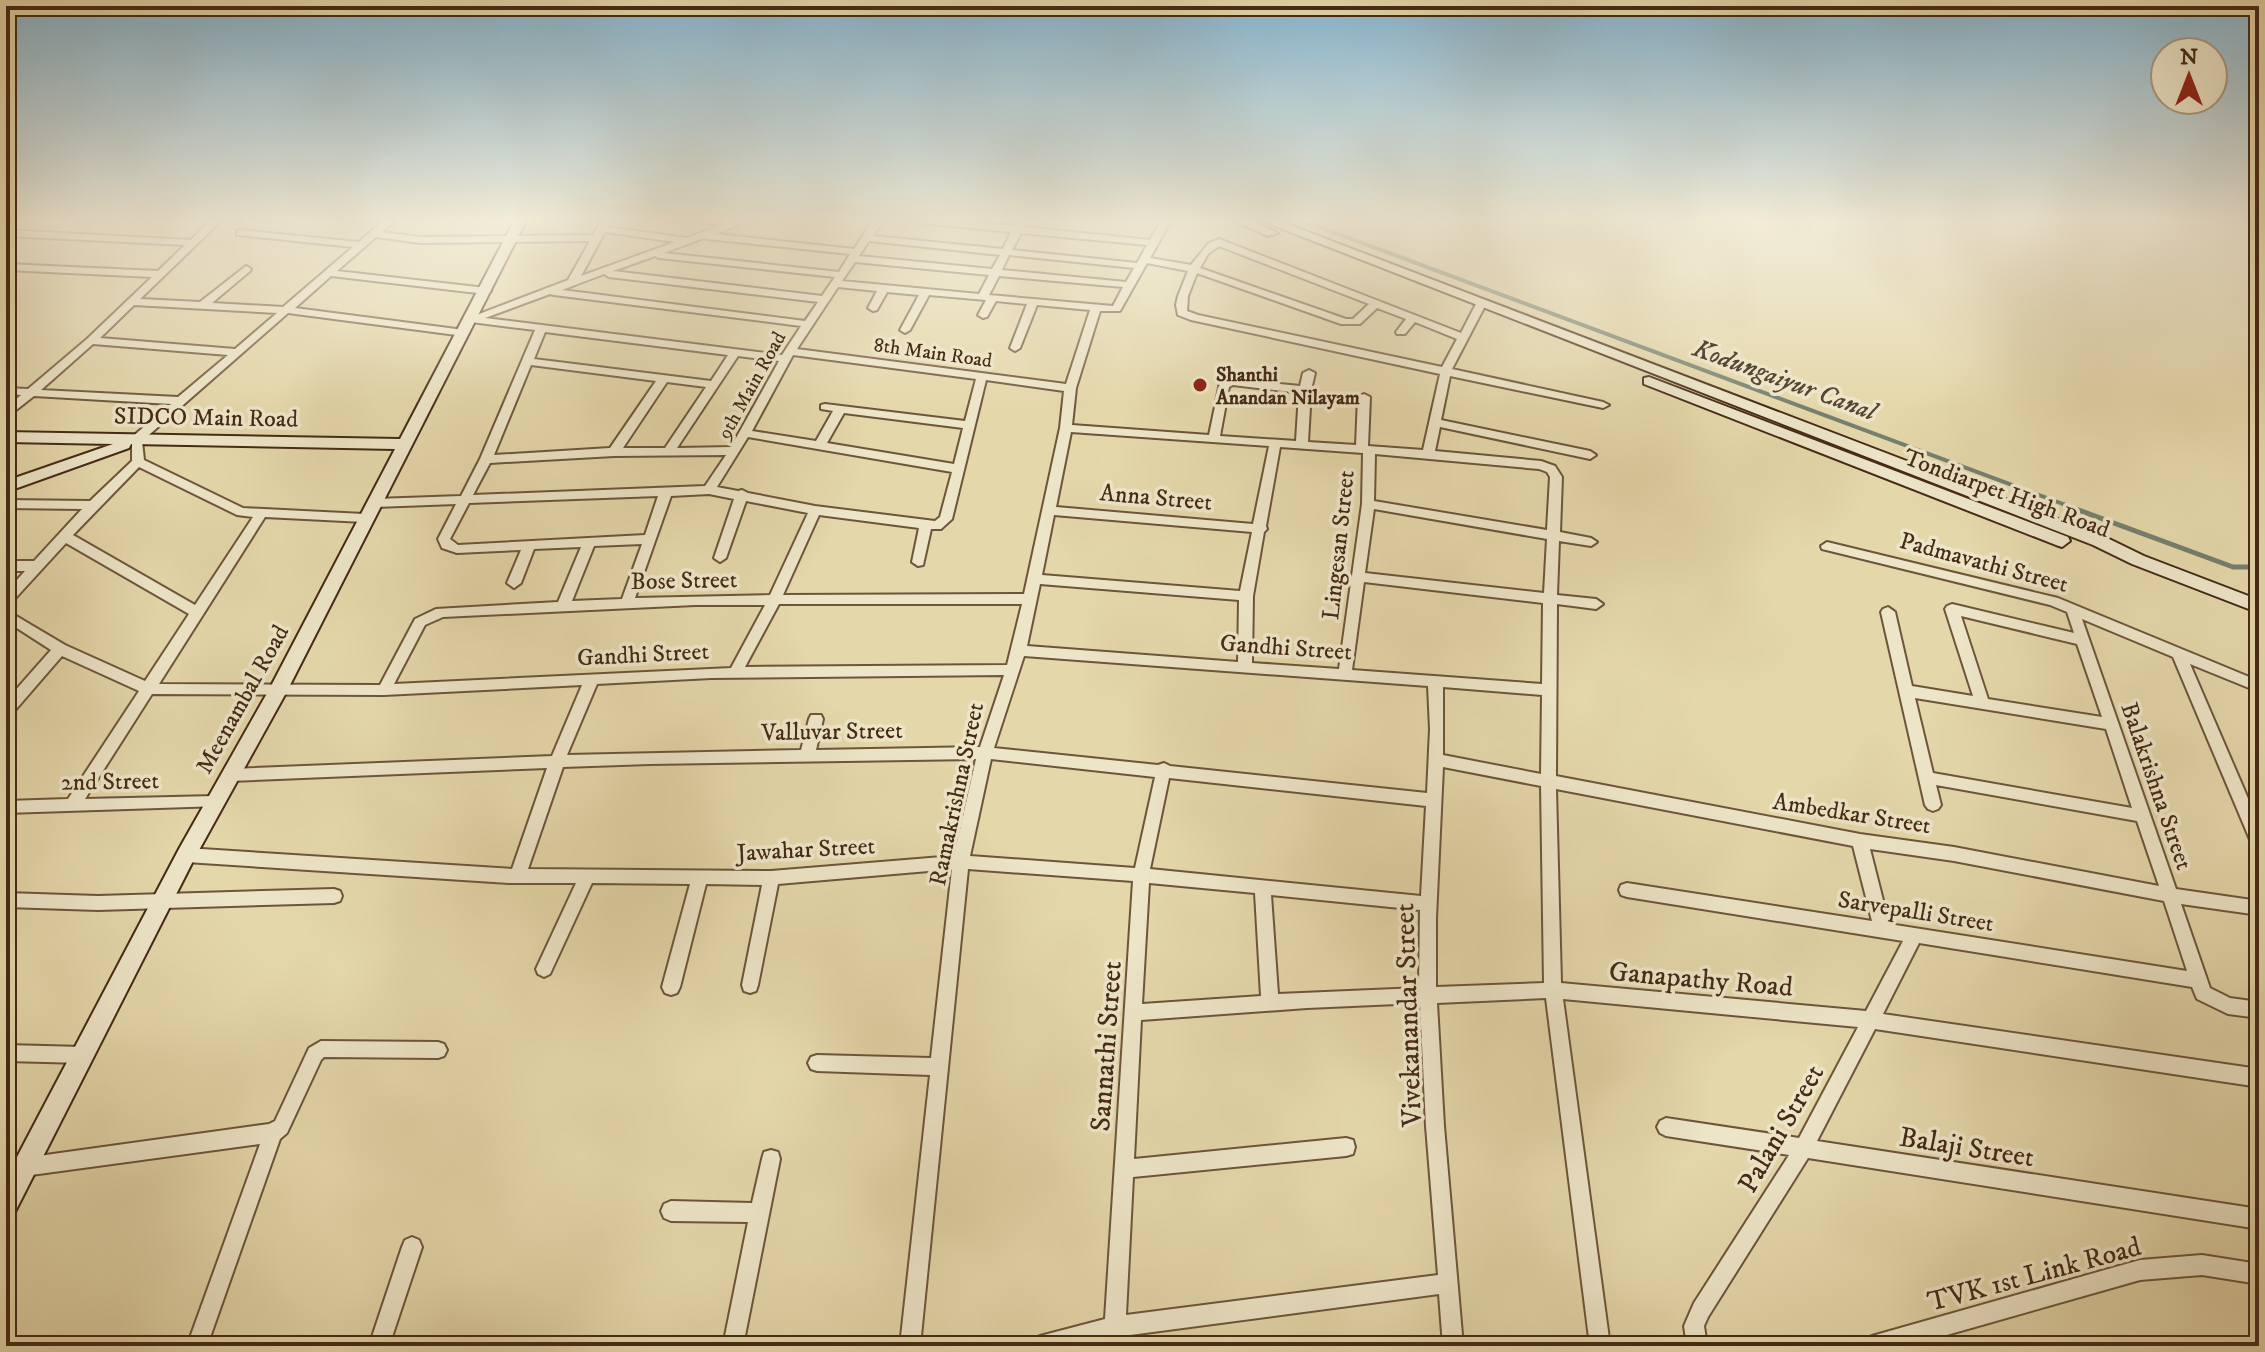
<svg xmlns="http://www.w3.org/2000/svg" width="2265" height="1352" font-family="'IM FELL DW Pica',serif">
<rect width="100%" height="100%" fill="#e4d7aa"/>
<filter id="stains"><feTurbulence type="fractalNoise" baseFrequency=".0025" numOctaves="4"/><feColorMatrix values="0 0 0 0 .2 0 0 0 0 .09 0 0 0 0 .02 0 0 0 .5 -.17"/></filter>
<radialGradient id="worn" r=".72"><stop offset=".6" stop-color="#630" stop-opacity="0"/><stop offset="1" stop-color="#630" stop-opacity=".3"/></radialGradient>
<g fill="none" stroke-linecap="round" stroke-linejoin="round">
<polyline stroke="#75806f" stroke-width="4" points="1298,219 2071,507"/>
<polyline stroke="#75806f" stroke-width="5" points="2065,505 2233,567 2259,567"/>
<defs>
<g id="street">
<path d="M212 219H223L140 299 200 302 246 266 251 269 250 271 212 303 283 307 353 247 237 235V231L240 230 359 242 385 219H396L382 232 420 237 593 235 602 219H612L607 227 687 238 721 225 696 222 691 219 732 221 753 219 716 234 854 249 874 219H884L873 236 1003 249 1011 232 911 222 906 219H940L1014 226 1018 219H1028L1024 227 1150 240 1162 219H1172L1150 258 1191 265 1209 243 1219 239 1461 333 1477 302H1485L1486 304 1452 369 1603 402 1609 405 1603 408 1450 376 1441 420 1590 451 1596 455 1590 459 1440 427 1435 451 1541 461 1555 466 1562 477 1560 532 1591 538 1597 542 1591 546 1559 541 1557 595 1596 599 1603 604 1596 609 1557 604 1556 776 1860 834 1954 847 2159 886 2137 821 1936 785 1941 805 1938 809 1933 811 1928 809 1925 805 1881 612 1883 609 1888 607 1895 612 1912 686 1973 696 1945 609 1947 606 1952 604 2074 633 2067 612 2050 605 1822 549 1821 546 1827 542 2058 598 2259 681V692L2190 664 2259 824V849L2253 847 2251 842 2173 657 2082 619 2176 889 2259 901V915L2181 904 2210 988 2230 998 2259 1002V1018L2228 1014 2197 999 2192 987 1919 943 1883 1014 2259 1069V1087L1875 1029 1817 1141 2259 1209V1229L1808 1158 1708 1317 1704 1326 1707 1346H1687L1684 1326 1694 1303 1789 1155 1666 1136 1660 1133 1657 1127 1660 1121 1666 1118 1799 1138 1858 1027 1563 999 1610 1346H1590L1546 998 1437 1003 1444 1126 1463 1346H1443L1439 1294 1115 1337 1080 1346H1030L1033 1339 1040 1336 1105 1319 1133 881 968 869 920 1346H900L930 1075 817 1071 811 1069 808 1063 811 1057 817 1055 931 1058 952 869 778 884 758 985 756 991 750 993 744 991 742 985 762 885 706 884 680 987 677 993 671 995 665 993 662 987 690 884 592 883 550 974 544 977 538 974 536 969 576 883H509L186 862 180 860 178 855 180 850 186 848 512 869 547 768 230 781 225 779 223 775 225 771 230 769 552 756 582 685 384 695 152 694 85 799 215 796 220 798 223 802 220 806 6 813V801L68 799 139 691 62 656 11 715 6 717V701L51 650 6 621V610L65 645 145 681 189 614 66 543 11 603 6 605V592L25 571H6V561H34L82 509 6 508V500L90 501 132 461V437L171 404 34 396 6 418V408L21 395 6 394V388L28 389 87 339 152 277 6 270V264L158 271 185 245 6 236V230L191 240ZM605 232 675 242 581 276ZM1021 233 1147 245 1137 263 1012 250ZM376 237 420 243 590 241 568 280 466 319 471 322 535 330 480 459 461 496 375 499 369 503 375 507 456 504 438 539 442 548 457 553 521 550 507 583 514 588 521 583 534 549 581 547 558 602 436 609 415 619 380 685 159 684 265 517 364 522 370 518 364 514 243 508 144 460 142 441 288 313 464 336 469 333 464 330 295 308 331 276 486 294 491 291 486 288 337 271ZM704 238 707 239 850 254 839 272 664 253ZM869 241 1000 255 992 269 859 256ZM1219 246 1369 304 1353 319H1346L1200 268 1208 254ZM1009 255 1134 268 1126 282 1002 270ZM655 256 659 258 835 277 822 296 613 271ZM855 262 989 275 979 294 842 281ZM1147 263 1188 271 1178 296 1176 305 1178 315 1191 320 1440 374 1423 450 1368 446 1370 397 1364 394 1358 397 1356 445 1308 442 1311 390 1315 373 1309 370 1303 373 1300 386 1232 379 1220 383 1209 435 1072 425 1076 388 1100 311H1120ZM1197 273 1341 324H1360L1377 308 1406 319 1396 332 1397 334H1405L1415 322 1457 339 1442 367 1198 315 1187 311 1188 296ZM604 274 609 277 818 302 805 321 562 290ZM999 276 1123 287 1113 306 989 295ZM838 287 877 291 868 308 873 311 877 310 887 292 919 295 900 330 905 333 910 330 929 295 986 300 978 315 983 318 987 317 996 301 1027 304 1010 348 1015 351 1020 348 1037 305 1090 310 1066 384 797 349ZM550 294 554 295 801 326 782 355 485 318ZM134 305 277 313 235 349 100 338ZM545 332 728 355 711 381 534 359ZM93 344 228 355 178 397 41 390ZM793 355 976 379 965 421 825 404 821 405V409L833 411 816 441 752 431ZM738 356 779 361 731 447 677 448ZM531 365 656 381 610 448 494 455ZM986 380 1064 391 1060 428 1024 594 783 595 819 515 919 528 912 562 918 566 923 565 931 529H941L952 519ZM667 382 706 387 665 448H623ZM1233 385 1299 393 1296 441 1220 436 1229 387ZM844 413 963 428 954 464 827 443ZM1071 432 1269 446 1253 524 1056 507ZM748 437 952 472 940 517 935 521 815 506 748 493 742 490 738 491 717 487ZM1280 447 1363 453 1362 504 1339 669 1252 663 1253 596 1264 532 1267 529 1266 526ZM1375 454 1539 469 1547 472 1550 477 1547 530 1374 501ZM726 455 705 486 473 495 490 463 614 456ZM139 467 237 515 253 517 195 605 73 535ZM709 494 734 499 714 558 720 562 726 558 746 501 808 513 770 595 635 598 671 496ZM658 496 645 535 458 545 450 539 469 503ZM1374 509 1547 539 1544 593 1365 573ZM1054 515 1252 532 1240 591 1042 575ZM642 544 622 599 572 601 594 546ZM1364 582 1543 603 1542 684 1352 670ZM1040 584 1239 600 1238 662 1027 646ZM779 604H1022L1007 665 745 667ZM695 605H765L731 668 394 684 425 625 443 617ZM1961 616 2077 644 2102 717 1988 699ZM1024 656 1428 686 1430 729 1427 793 1170 766 1164 763 1158 765 994 748ZM1004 675 980 747 816 750 823 719 821 715H811L809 719 801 750 567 755 597 684 711 678ZM1443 687 1542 695 1541 774 1443 755ZM1915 698 2106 729 2132 808 1933 773ZM976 759 954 856 771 871 528 869 563 767 650 764ZM991 759 1155 777 1135 868 970 856ZM1443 767 1541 786 1544 983 1436 987V918ZM1169 778 1426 806 1421 896 1150 869ZM1556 789 1853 846 1872 921 1627 883 1621 885 1619 890 1621 895 1627 897 1903 941 1866 1011 1561 983ZM1870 849 1954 861 2164 901 2187 971 1889 924ZM1149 883 1255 893 1261 996 1142 1004ZM1271 895 1420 910 1419 988 1278 994ZM1420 1003 1426 1126 1438 1275 1126 1315 1133 1177 1346 1156 1353 1154 1355 1147 1353 1140 1346 1138 1134 1159 1141 1020 1307 1008Z"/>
<polygon points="334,889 340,891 342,896 340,901 334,903 98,910 6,907 6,893 98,896"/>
<polygon points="321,1041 438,1042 444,1044 447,1050 444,1056 438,1058 324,1057 321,1060 287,1133 280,1139 207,1346 187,1346 260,1144 24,1176 17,1174 15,1167 17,1160 24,1158 269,1124 275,1121 309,1048"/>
<polygon points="6,1045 83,1047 89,1049 92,1055 89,1061 83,1063 6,1061"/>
<polygon points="771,1150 778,1152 780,1159 743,1346 723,1346 748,1222 671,1221 664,1218 661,1211 664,1204 671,1201 752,1203 762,1159 764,1152"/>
<polygon points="412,1237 419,1240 422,1247 389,1346 369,1346 402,1247 405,1240"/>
<polygon points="2202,1255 2259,1264 2259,1284 2202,1275 2140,1280 1908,1346 1862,1346 1865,1339 1872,1336 2140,1260"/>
</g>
<g id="secondary">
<polygon points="515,219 527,219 287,691 193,861 15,1212 6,1215 6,1178 179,849 270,688 395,449 131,444 129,448 6,492 6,481 113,444 6,442 6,432 400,439"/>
<polygon points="1230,219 1247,219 1278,233 1268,236"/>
<polygon points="1257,219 1274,219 2105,537 2144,556 2259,600 2259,613 2132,564 2093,545"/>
<polygon points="1649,377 2068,537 2070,541 2062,547 2056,545 1644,384 1644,378"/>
</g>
</defs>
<use href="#street" stroke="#6d553a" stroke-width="4"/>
<use href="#secondary" stroke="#452a15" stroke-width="4"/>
<use href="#street" fill="#ede5c8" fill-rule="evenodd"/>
<use href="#secondary" fill="#ede5c8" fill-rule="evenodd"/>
</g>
<linearGradient id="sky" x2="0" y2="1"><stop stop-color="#87b6d0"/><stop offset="0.54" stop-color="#f3edd9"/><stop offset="1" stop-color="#f3edd9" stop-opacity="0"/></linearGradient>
<rect width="2265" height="408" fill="url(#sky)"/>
<circle fill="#8f2418" stroke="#ede5c8" stroke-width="3" cx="1200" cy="385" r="8"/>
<g text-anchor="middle" stroke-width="7" stroke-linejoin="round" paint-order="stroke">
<g font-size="20" fill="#452a15" stroke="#ede5c8">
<text transform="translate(933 352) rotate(8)" y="7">8th Main Road</text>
<text transform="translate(751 385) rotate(-61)" y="7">9th Main Road</text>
</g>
<g font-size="20" font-weight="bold" fill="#452a15" stroke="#ede5c8" text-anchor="start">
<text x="1216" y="381">Shanthi<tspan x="1216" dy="23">Anandan Nilayam</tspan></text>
</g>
<g font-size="24" fill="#452a15" stroke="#ede5c8">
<text transform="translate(206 417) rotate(1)" y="8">SIDCO Main Road</text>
<text transform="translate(2007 493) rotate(20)" y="8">Tondiarpet High Road</text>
<text transform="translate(1156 497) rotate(5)" y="8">Anna Street</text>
<text transform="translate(1338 545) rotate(-84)" y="8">Lingesan Street</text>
<text transform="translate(1984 562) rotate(15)" y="8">Padmavathi Street</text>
<text transform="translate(684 580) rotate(-1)" y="8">Bose Street</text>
<text transform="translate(1286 647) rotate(4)" y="8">Gandhi Street</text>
<text transform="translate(643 654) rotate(-3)" y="8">Gandhi Street</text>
<text transform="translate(242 699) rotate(-61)" y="8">Meenambal Road</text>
<text transform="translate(832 731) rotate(-1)" y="8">Valluvar Street</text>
<text transform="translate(110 781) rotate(-1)" y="8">2nd Street</text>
<text transform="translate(2157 786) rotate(71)" y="8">Balakrishna Street</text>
<text transform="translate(956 794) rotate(-78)" y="8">Ramakrishna Street</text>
<text transform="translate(1852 813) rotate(9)" y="8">Ambedkar Street</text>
<text transform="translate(806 849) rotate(-3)" y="8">Jawahar Street</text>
<text transform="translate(1916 911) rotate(9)" y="8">Sarvepalli Street</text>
</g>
<g font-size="26" font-style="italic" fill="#554733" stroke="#ede5c8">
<text transform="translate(1785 379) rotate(20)" y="9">Kodungaiyur Canal</text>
</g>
<g font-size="28" fill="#452a15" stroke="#ede5c8">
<text transform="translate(1701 978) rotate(5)" y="10">Ganapathy Road</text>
<text transform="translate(1407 1015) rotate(-92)" y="10">Vivekanandar Street</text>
<text transform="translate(1105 1046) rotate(-86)" y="10">Sannathi Street</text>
<text transform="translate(1780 1128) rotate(-60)" y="10">Palani Street</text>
<text transform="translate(1967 1146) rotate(9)" y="10">Balaji Street</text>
<text transform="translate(2034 1273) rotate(-15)" y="10">TVK 1st Link Road</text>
</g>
</g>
<rect width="2265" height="1352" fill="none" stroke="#e4d7aa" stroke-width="32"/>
<rect x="8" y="8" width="2249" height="1336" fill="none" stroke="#452a15" stroke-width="4"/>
<rect x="16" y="16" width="2233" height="1320" fill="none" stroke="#452a15" stroke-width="2"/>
<g transform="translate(2189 76)"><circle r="38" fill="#ede5c8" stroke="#aa9a80" stroke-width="2"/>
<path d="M0-6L14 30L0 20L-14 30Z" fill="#8f2418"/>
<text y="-12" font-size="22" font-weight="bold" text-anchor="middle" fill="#452a15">N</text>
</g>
<rect width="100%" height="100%" filter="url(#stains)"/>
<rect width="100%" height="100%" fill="url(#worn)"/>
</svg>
